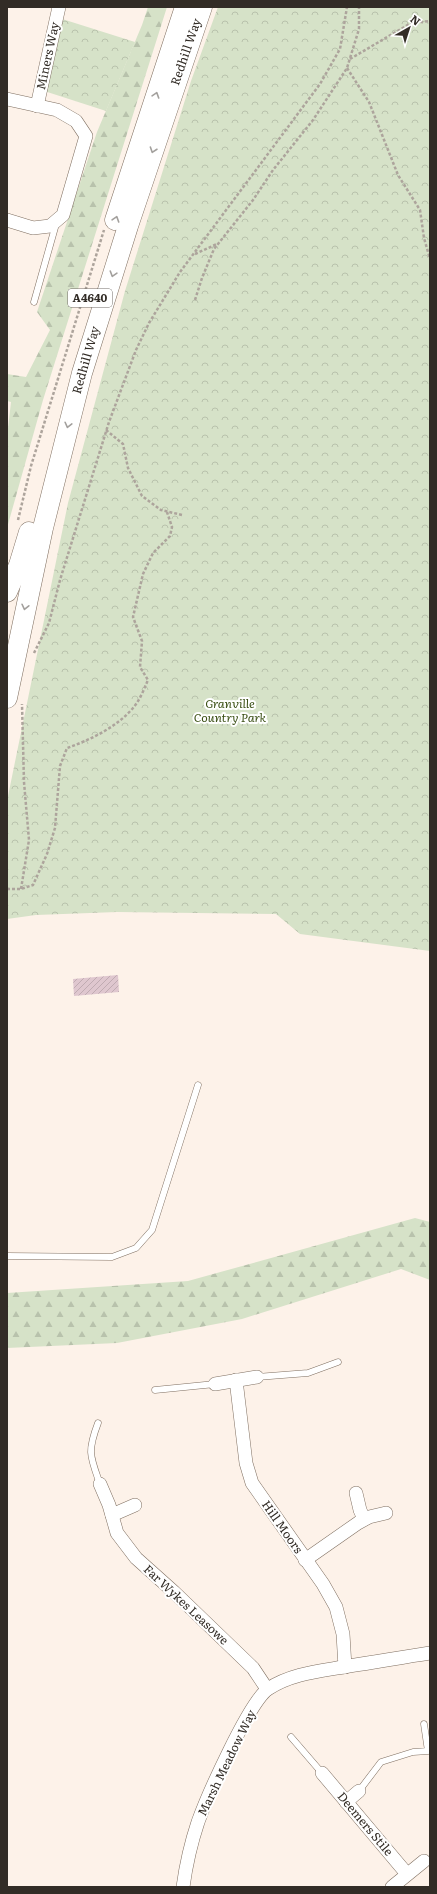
<svg xmlns="http://www.w3.org/2000/svg" width="437" height="1894" font-family="Literata,serif">
<defs>
<pattern id="forest-firs" width="22" height="20" patternUnits="userSpaceOnUse"><rect width="22" height="20" fill="#d6e2c8"/><path d="M5 1l3.5 6h-7zM16 11l3.5 6h-7z" fill="#b8c2ac"/></pattern>
<pattern id="park-crowns" width="20" height="18" patternUnits="userSpaceOnUse"><rect width="20" height="18" fill="#d6e2c8"/><path d="M2 6a3 3 0 1 1 6 0M12 15a3 3 0 1 1 6 0" fill="none" stroke="#b8c2ac"/></pattern>
<pattern id="building-hatch" width="6" height="6" patternUnits="userSpaceOnUse"><rect width="6" height="6" fill="#dfc7cf"/><path d="M-1 1l2-2M0 6l6-6M5 7l2-2" fill="none" stroke="#c0abb2"/></pattern>
</defs>
<rect width="100%" height="100%" fill="#fdf2e9"/>
<g fill="url(#forest-firs)">
<polygon points="148,7 167,7 43,400 7,528 7,437 11,402 7,401 7,374 26,377 50,330 37,312 97,132 142,25"/>
<polygon points="415,1218 430,1222 430,1280 401,1269 242,1319 117,1343 7,1348 7,1293 188,1281"/>
</g>
<g fill="url(#park-crowns)">
<polygon points="218,7 430,7 430,951 300,934 276,914 117,912 36,915 7,919 7,801 68,503 125,291 191,81"/>
<polygon points="59,18 135,42 106,111 38,89"/>
</g>
<polygon fill="url(#building-hatch)" points="118,975 119,992 74,996 73,979"/>
<g fill="none" stroke-linecap="round" stroke-linejoin="round">
<defs>
<g id="lane">
<polyline points="34,302 56,224"/>
<polyline points="7,1256 112,1257 136,1248 152,1230 198,1085"/>
<polyline points="257,1377 308,1373 338,1362"/>
<polyline points="155,1390 215,1384"/>
<path d="M98 1423C87 1452 90 1456 100 1484"/>
<polyline points="291,1737 322,1773"/>
<polyline points="359,1791 381,1762 413,1752 428,1751 424,1724"/>
</g>
<g id="street">
<polyline points="7,99 57,110 76,121 86,136 63,215 50,226 33,228 7,220"/>
<polyline points="37,106 59,7"/>
<polyline points="236,1380 246,1463 252,1483 323,1584 336,1607 343,1634 345,1667"/>
<polyline points="215,1384 257,1377"/>
<polyline points="100,1484 109,1505 117,1533 136,1558 174,1592 253,1668 267,1689"/>
<polyline points="356,1493 360,1510 364,1519"/>
<polyline points="112,1515 135,1505"/>
<polyline points="305,1560 358,1523 369,1517 386,1513"/>
<polyline points="322,1773 407,1874"/>
<polyline points="346,1802 359,1791"/>
<path d="M183 1887C186 1865 191 1843 198 1822 207 1797 249 1702 268 1689 292 1673 322 1671 349 1666 376 1662 403 1657 430 1653"/>
<polyline points="392,1887 424,1861"/>
</g>
<g id="primary">
<polyline points="115,220 185,7"/>
<polyline points="7,592 19,565 29,532"/>
<polyline points="7,698 43,528 82,373 128,226 202,7"/>
</g>
</defs>
<use href="#lane" stroke="#7f6f61" stroke-width="7"/>
<use href="#street" stroke="#7f6f61" stroke-width="14"/>
<use href="#primary" stroke="#7f6f61" stroke-width="21"/>
<g stroke="#ada49c" stroke-width="2.5" stroke-dasharray="3 2" stroke-linecap="butt">
<polyline points="350,59 411,23 430,21"/>
<polyline points="347,68 369,102 398,175 420,210 424,238 430,259"/>
<polyline points="195,254 217,244"/>
<polyline points="195,300 202,278 214,249 253,200 273,170 313,120 347,68 359,29 359,7"/>
<polyline points="106,430 123,444 128,468 142,496 161,510 182,515"/>
<polyline points="18,520 31,466 104,230"/>
<polyline points="34,653 49,623 60,580 109,422 136,350 149,323 180,272 320,84 340,49 347,7"/>
<path d="M7 889H21L33 885 47 854 55 828 60 766 67 748C90 740 117 727 133 708 140 700 144 689 148 680L140 667 142 641 133 617 143 574 153 553 170 536 172 527 167 512"/>
<polyline points="21,889 29,840 24,782 22,704"/>
</g>
<use href="#lane" stroke="#fff" stroke-width="6"/>
<use href="#street" stroke="#fff" stroke-width="13"/>
<use href="#primary" stroke="#fff" stroke-width="20"/>
</g>
<defs><path id="oneway-chevron" d="M-2-3.5L2.5 0L-2 3.5" fill="none" stroke-width="1.6" stroke-linecap="round" stroke-linejoin="round"/></defs>
<g stroke="#a3a09d">
<use href="#oneway-chevron" transform="translate(156 95) rotate(-72)"/>
<use href="#oneway-chevron" transform="translate(153 150) rotate(109)"/>
<use href="#oneway-chevron" transform="translate(116 219) rotate(-72)"/>
<use href="#oneway-chevron" transform="translate(113 274) rotate(107)"/>
<use href="#oneway-chevron" transform="translate(68 425) rotate(104)"/>
<use href="#oneway-chevron" transform="translate(25 607) rotate(103)"/>
</g>
<g text-anchor="middle" stroke-width="4" stroke-linejoin="round" paint-order="stroke">
<rect fill="#fff" stroke="#706b67" stroke-width="1" x="68" y="289" width="44" height="18" rx="3"/>
<g font-size="11" font-weight="bold" fill="#322c26">
<text x="90" y="302">A4640</text>
</g>
<g font-size="12" fill="#322c26" stroke="#fff">
<text transform="translate(186 52) rotate(-71)" y="4">Redhill Way</text>
<text transform="translate(48 56) rotate(-78)" y="4">Miners Way</text>
<text transform="translate(86 360) rotate(-74)" y="4">Redhill Way</text>
<text transform="translate(282 1527) rotate(55)" y="4">Hill Moors</text>
<text transform="translate(186 1605) rotate(43)" y="4">Far Wykes Leasowe</text>
<text transform="translate(227 1763) rotate(-64)" y="4">Marsh Meadow Way</text>
<text transform="translate(365 1824) rotate(50)" y="4">Deemers Stile</text>
</g>
<g font-size="12" font-style="italic" fill="#3a4f14" stroke="#fff">
<text x="230" y="708">Granville<tspan x="230" dy="14">Country Park</tspan></text>
</g>
</g>
<rect width="437" height="1894" fill="none" stroke="#322c26" stroke-width="16"/>
<g transform="translate(409 28) rotate(39)" stroke="#ffffff" stroke-width="3" paint-order="stroke">
<path d="M0-3L7 15L0 10L-7 15Z" fill="#322c26"/>
<text y="-6" font-size="11" font-weight="bold" text-anchor="middle" fill="#322c26">N</text>
</g>
</svg>
